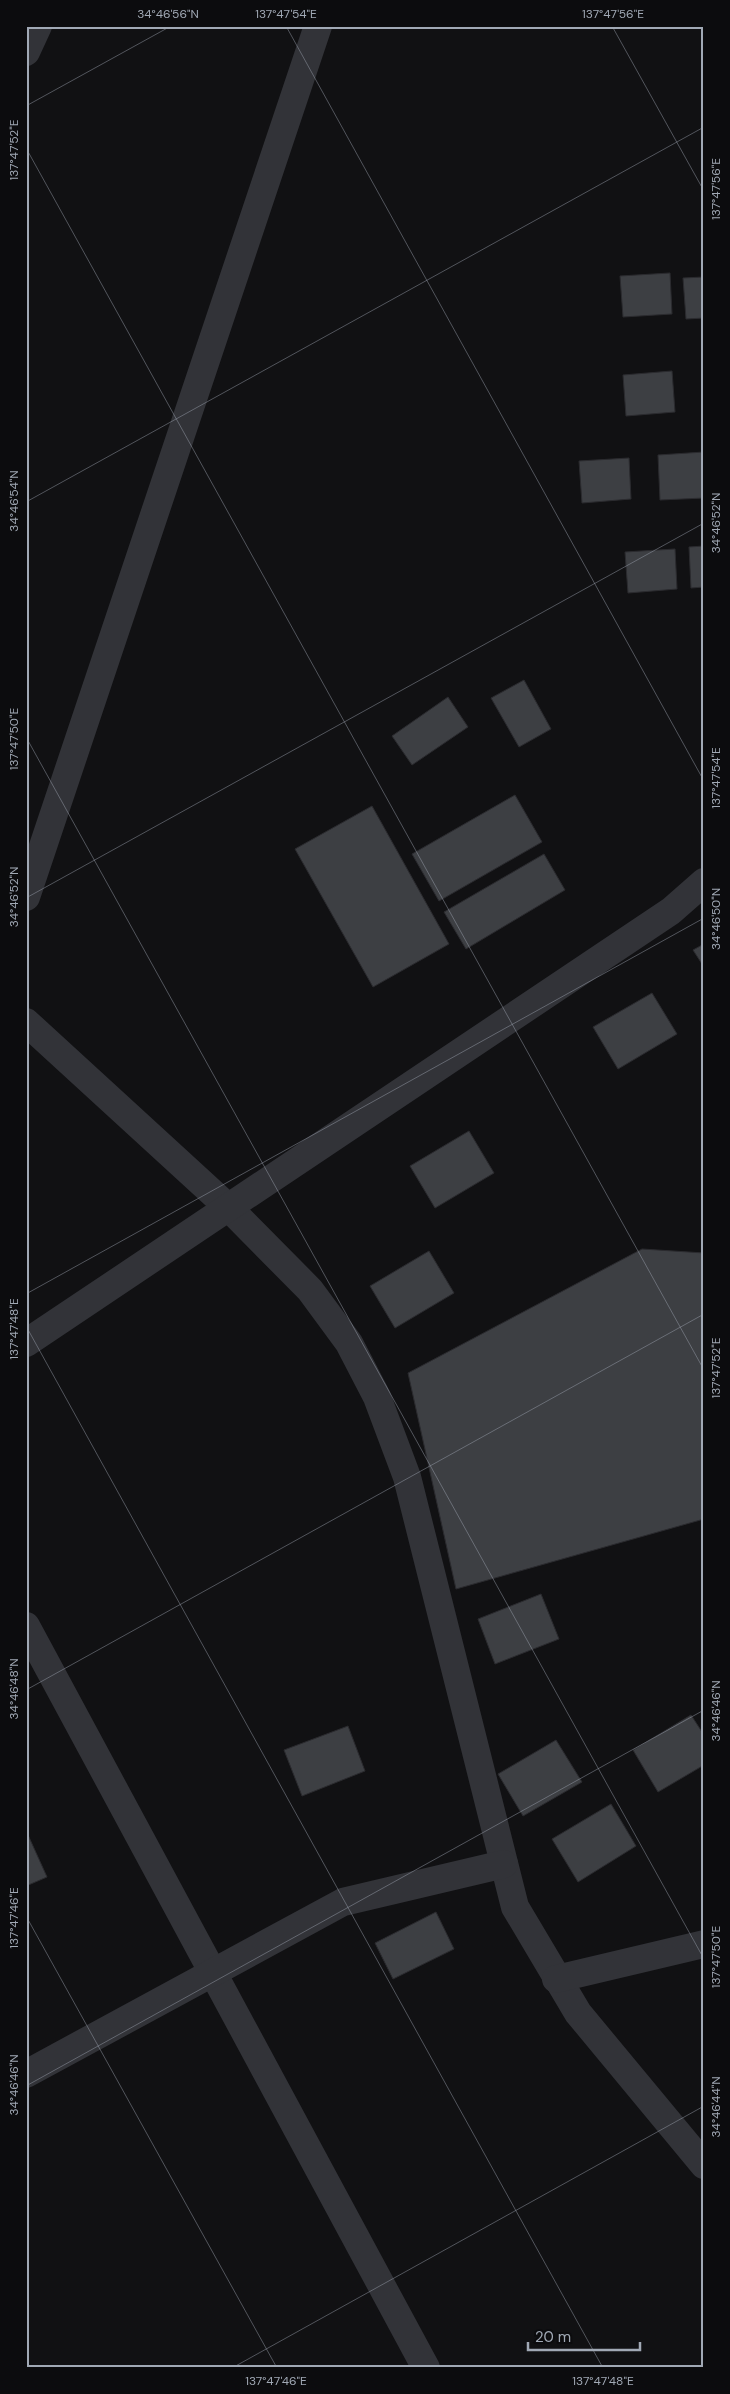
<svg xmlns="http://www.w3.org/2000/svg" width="730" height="2394" font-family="'DM Sans',sans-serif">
<rect width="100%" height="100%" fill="#111113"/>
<g fill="#3d3f43" stroke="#2b2b2f">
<polygon points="670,273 672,314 623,317 620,276"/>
<polygon points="704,277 704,318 686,319 683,278"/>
<polygon points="672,371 675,412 626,416 623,375"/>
<polygon points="704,452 704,498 660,500 658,455"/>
<polygon points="629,458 631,499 582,503 579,461"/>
<polygon points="704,546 704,587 691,588 689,547"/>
<polygon points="675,549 677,589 628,593 625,552"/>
<polygon points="524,680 551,729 519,747 491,698"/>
<polygon points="448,697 468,727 412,765 392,736"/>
<polygon points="515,795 542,842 439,901 412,854"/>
<polygon points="372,806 449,944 373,987 295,849"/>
<polygon points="544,854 565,890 466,949 444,912"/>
<polygon points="704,944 704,967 693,950"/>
<polygon points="652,993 677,1034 618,1069 593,1027"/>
<polygon points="469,1131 494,1173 435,1208 410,1166"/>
<polygon points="642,1249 704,1253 704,1519 456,1589 408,1373"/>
<polygon points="429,1251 454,1293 395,1328 370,1286"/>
<polygon points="541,1594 559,1639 495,1664 478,1619"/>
<polygon points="691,1715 704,1735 704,1765 658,1792 633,1750"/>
<polygon points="348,1726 365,1771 302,1796 284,1750"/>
<polygon points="556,1740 582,1782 523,1816 498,1774"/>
<polygon points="611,1804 636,1846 578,1882 552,1839"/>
<polygon points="28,1835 47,1877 26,1886 26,1836"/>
<polygon points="436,1912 454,1949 393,1979 375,1943"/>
</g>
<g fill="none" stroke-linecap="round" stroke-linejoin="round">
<g stroke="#323338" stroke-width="28">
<polyline points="26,52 38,26"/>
<polyline points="26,897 318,26"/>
<polyline points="26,1022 229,1208 310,1290 349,1343 377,1397 407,1477 515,1907 578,2013 704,2165"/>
<polyline points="26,1343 671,911 704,882"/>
<polyline points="26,1626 426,2368"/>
<polyline points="556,1979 704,1944"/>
<polyline points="26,2074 343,1902 504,1864"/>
</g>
</g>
<path fill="none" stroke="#a1a9b5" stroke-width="1" stroke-opacity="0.45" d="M286 26 704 781M612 26 704 191M26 106 171 26M26 148 704 1370M26 502 704 127M26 737 704 1959M26 898 704 523M26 1294 704 918M26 1326 603 2368M26 1690 704 1314M26 1916 277 2368M26 2086 704 1710M232 2368 704 2106"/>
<rect width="730" height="2394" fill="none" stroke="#0c0c0e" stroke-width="55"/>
<path d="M528 2342v8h112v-8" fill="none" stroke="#a1a9b5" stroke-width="2.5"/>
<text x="535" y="2342" font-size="15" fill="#a1a9b5" stroke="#0c0c0e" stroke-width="4" paint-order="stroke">20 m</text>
<rect x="28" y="28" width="674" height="2338" fill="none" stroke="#a1a9b5" stroke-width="2"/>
<g font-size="12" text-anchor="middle" fill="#a1a9b5">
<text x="168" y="18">34°46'56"N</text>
<text x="286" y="18">137°47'54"E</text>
<text x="613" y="18">137°47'56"E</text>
<text transform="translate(14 150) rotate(-90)" y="4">137°47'52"E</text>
<text transform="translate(716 189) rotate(-90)" y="4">137°47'56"E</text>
<text transform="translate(14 501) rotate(-90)" y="4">34°46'54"N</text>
<text transform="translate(716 523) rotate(-90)" y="4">34°46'52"N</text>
<text transform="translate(14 739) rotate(-90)" y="4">137°47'50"E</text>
<text transform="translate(716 778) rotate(-90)" y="4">137°47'54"E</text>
<text transform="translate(14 897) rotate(-90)" y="4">34°46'52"N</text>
<text transform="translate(716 919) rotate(-90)" y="4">34°46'50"N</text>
<text transform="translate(14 1329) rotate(-90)" y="4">137°47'48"E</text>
<text transform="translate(716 1368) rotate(-90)" y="4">137°47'52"E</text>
<text transform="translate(14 1689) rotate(-90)" y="4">34°46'48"N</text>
<text transform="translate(716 1711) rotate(-90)" y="4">34°46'46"N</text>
<text transform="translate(14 1918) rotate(-90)" y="4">137°47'46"E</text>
<text transform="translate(716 1957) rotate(-90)" y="4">137°47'50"E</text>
<text transform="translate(14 2085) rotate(-90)" y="4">34°46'46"N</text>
<text transform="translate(716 2107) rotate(-90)" y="4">34°46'44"N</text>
<text x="276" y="2385">137°47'46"E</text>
<text x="603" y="2385">137°47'48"E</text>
</g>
</svg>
